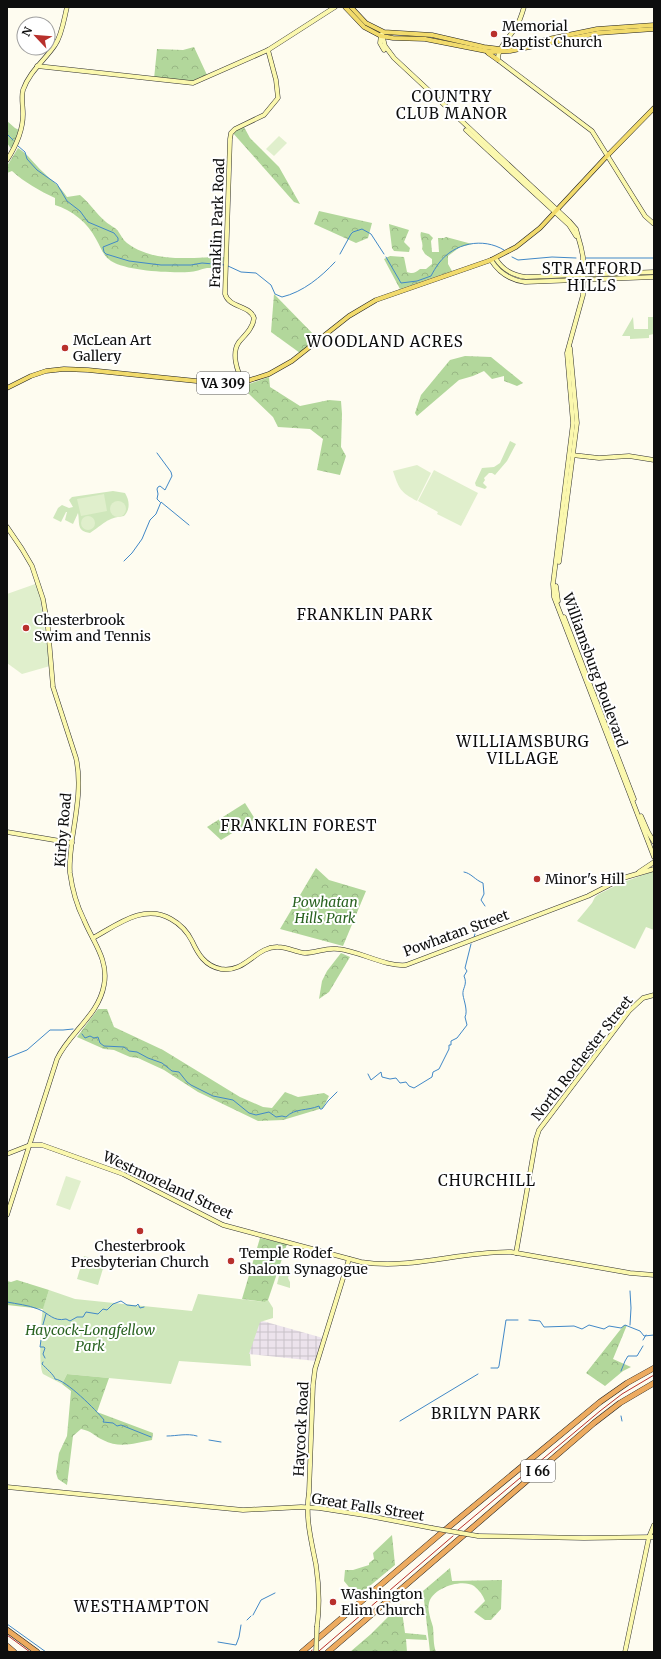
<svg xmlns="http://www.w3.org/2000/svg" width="661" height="1659" font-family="Merriweather,serif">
<defs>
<pattern id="industrial-grid" width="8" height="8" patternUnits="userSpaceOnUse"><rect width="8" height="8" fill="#ece3ec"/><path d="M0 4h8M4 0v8" fill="none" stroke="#c9c2c9"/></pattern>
<pattern id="forest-crowns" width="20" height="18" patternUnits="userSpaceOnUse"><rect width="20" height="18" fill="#b2d79b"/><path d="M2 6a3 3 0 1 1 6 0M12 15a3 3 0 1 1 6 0" fill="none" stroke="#98b784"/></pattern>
</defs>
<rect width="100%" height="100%" fill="#fefcf0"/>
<polygon fill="url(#industrial-grid)" points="259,1320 323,1338 316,1361 248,1354"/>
<g fill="#cfe7bb">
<polygon points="633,317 634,329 648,329 648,317 654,317 654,334 649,335 649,338 630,339 630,336 622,336"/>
<polygon points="510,441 516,444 507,461 495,475 492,473 489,473 484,478 485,480 483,483 487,487 485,489 476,486 475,483 482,468 494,467 500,463"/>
<path d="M113 491 125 493C130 501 130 510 124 516 106 518 104 524 90 533 76 531 80 523 78 513L73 524 65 520 67 512H66L61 522 53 518 58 508 62 505 69 508 73 507 69 500 72 497Z"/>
<polygon points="654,871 654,930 646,927 635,949 577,921 592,903 595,897 599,894 621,883"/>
<polygon points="84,1256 105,1262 98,1285 77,1279"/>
<polygon points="281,1268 290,1271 288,1278 290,1282 290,1288 277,1284"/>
<path d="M49 1290 75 1299 192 1311 198 1294 265 1302 268 1300 273 1308V1318L260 1322 249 1354H250L251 1366 179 1361 171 1384 67 1374 62 1384 43 1374C38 1366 41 1319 43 1308 45 1302 47 1296 49 1290Z"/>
</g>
<g fill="url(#forest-crowns)">
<polygon points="194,47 207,75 191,83 154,79 157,49 183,50"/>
<polygon points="7,121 15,128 19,130 12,150 7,143"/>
<polygon points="244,127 250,138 279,167 300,204 294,202 232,132"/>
<path d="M18 148C29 155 34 164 43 172 51 180 61 187 67 197L80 195C90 203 96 214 106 222 109 225 115 227 118 231 121 235 123 240 127 243 155 264 192 257 224 257L222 269C217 268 212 268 207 268 201 269 195 272 189 272 169 273 127 271 111 261 102 255 101 247 96 239 88 223 72 210 55 205V198C40 191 24 182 12 171L7 173V166Z"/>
<polygon points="319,211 372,223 368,238 356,243 314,224"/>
<polygon points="389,224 409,230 404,242 410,248 409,252 394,251 392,248"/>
<path d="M421 232 429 234 433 238 431 241 432 252H439L438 238H444L446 237 472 244 460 247 448 256V264L452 271 400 289 384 259 390 256 404 257 407 272C413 274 415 273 420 269H426L432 264V259L425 254 422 249C424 242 419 238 421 232Z"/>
<polygon points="274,294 317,338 300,353 271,332"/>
<polygon points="465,356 491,357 523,383 517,386 504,381 504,376 492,379 484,371 473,376 459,380 417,416 415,413 421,395 450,360"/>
<polygon points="269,377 270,387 300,406 329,400 341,401 342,414 341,447 346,456 340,475 317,470 323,439 310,429 278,427 273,417 247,392 246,385"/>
<polygon points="245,803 255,819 221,840 207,827"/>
<polygon points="316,868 329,880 366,891 343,946 280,929"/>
<polygon points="341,953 350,957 329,992 319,999 322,981 327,971"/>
<polygon points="98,1009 107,1009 114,1027 163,1050 240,1097 263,1107 272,1108 285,1092 298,1097 324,1093 329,1096 323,1108 283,1120 258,1121 198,1092 164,1070 138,1058 130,1057 114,1050 104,1049 77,1037"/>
<polygon points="260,1238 287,1244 268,1300 265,1302 242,1299"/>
<polygon points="17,1280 49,1290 43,1309 7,1305 7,1281 11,1282"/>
<polygon points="624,1325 627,1325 613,1359 631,1367 623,1371 605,1386 586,1373"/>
<path d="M67 1374 109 1378 97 1412 153 1433 152 1440C135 1443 120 1449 103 1440 94 1436 92 1431 81 1429L73 1436 67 1485 58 1479 56 1473 59 1453 67 1436 71 1391 62 1384Z"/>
<polygon points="392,1535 395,1565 354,1599 353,1592 344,1581 345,1570 353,1570 369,1565 369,1563 374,1559 373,1553"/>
<path d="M450 1568 452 1581 502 1580 501 1609 491 1620H485L474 1612 485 1601C483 1595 479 1590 474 1586 462 1578 432 1588 429 1603 427 1610 431 1620 433 1627 434 1636 433 1644 436 1652H430L423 1591Z"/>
<polygon points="401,1604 405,1633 426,1635 427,1640 406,1639 407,1652 350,1652 371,1634"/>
</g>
<g fill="#e0efcc">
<polygon points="279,136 287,143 274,156 266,149"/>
<path d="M417 465 431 473 417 501C400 492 399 489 393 471Z"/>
<polygon points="434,470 478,493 461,526 437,514 438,512 418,501"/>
<polygon points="104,494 107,511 81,516 77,499"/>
<circle cx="118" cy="509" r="8"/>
<circle cx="88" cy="523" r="7"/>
<polygon points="38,583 50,666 22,674 7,663 7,594"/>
<polygon points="66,1176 81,1181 70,1210 56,1205"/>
</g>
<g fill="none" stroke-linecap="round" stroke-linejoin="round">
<g stroke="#4188c7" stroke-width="1">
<polyline points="7,134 13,140"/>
<polyline points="18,146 25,152 27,159 37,170 57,184 67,201 80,211 88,222 114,233 118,238 118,241 103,247 104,252 106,254 129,261 161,265 191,265 202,263 225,265"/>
<polyline points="340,254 351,234 353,232 362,229 371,234 384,254"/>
<path d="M386 257 401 283 417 281 431 276C433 272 436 267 439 263 454 243 483 237 504 250"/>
<polyline points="512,257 518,260 552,257 576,258"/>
<polyline points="586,258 654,258"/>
<path d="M228 266 241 272 256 273 271 285 275 294 282 297C303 292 321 277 335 262"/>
<polyline points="157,453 171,472 172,476 165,490 160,486 158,487 157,489 158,494 157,499 160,502"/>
<polyline points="124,561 132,553 142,539 150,520 156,514 161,502 189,525"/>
<path d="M464 872C471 873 475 880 483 883L484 894 481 900 485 906"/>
<polyline points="473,929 475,934 474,937"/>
<path d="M82 1034 85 1038 90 1036 94 1038 98 1037 100 1043 104 1046 124 1047 129 1051 137 1052 148 1058 162 1063 172 1071 179 1072 187 1082 191 1085 213 1096 233 1100 249 1113 256 1115 269 1112 276 1117 282 1116 286 1117C295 1108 307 1111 319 1106L320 1109H322L328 1101 337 1092"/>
<polyline points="7,1058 27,1050 50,1030 63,1030 73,1029"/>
<path d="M368 1074 371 1080 381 1072 382 1077 390 1079 396 1078 400 1083 406 1082 409 1086 414 1088 432 1077 433 1072 439 1069 449 1049V1045H451V1041L457 1038 467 1025 465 1017C468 1011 464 1001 463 995 462 988 468 985 464 976L467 971 465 968 471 944"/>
<path d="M7 1302C17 1304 28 1305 38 1309 49 1313 53 1322 66 1319L70 1321 77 1317H83L86 1312 98 1314 103 1309 107 1310 113 1304 121 1301 127 1305 136 1306 138 1304 140 1308 144 1307"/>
<polyline points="529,1320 540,1321 544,1327 574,1326 582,1329 589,1325 604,1329 609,1326 621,1328 625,1325 640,1331 644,1336 654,1335"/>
<polyline points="630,1325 631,1308 630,1291"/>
<polyline points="643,1340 646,1335"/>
<polyline points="45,1358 43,1354 45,1348 44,1347 40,1347 41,1340 45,1337 40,1335 46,1314"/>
<path d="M43 1362 42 1364C45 1367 55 1376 55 1379 66 1380 96 1410 104 1420L103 1422 113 1423 117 1426 121 1425 151 1437"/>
<polyline points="491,1368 498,1368 499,1366 506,1320 518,1320"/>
<polyline points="621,1371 625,1361 628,1356 637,1356 643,1346"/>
<polyline points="621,1416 622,1421"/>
<polyline points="400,1421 478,1374"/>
<path d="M167 1436C177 1436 187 1433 197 1436"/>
<polyline points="209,1440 221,1442"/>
<polyline points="253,1615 261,1600 275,1593"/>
<polyline points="247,1620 251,1616"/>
<polyline points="7,1624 46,1652"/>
<polyline points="218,1642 236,1645 239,1637 241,1625"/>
</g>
<defs>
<g id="secondary">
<path d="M524 7C522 14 520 21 516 27 510 37 497 48 498 60L592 131 645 216 654 224"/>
<polyline points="382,34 385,46 394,58 569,221 576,229 581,247 583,257 583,295 567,353 573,423 553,584 554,597 654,857"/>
<polyline points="381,35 380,43 384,50"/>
<polyline points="37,66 193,83 268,50 335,7"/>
<polyline points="466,130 569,225 576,236"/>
<path d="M7 160C16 146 23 131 23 114 23 106 21 98 23 90 29 72 45 60 55 45 62 35 64 19 67 7"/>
<path d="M496 259C503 270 512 275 526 277L654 272"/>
<path d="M491 260C499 273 510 280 525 282L654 277"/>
<path d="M243 382C237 371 231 353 239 342 245 335 253 328 254 318 250 305 229 308 225 294L230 139 231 133 235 129 264 115 278 98 276 80 268 50"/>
<polyline points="572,455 599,458 629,456 654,460"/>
<path d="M7 527 22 549 32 566 43 599 48 628 53 687 76 758C82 784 76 814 72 840 71 851 69 862 70 873 72 888 77 906 84 920 93 942 109 960 104 985 99 1015 69 1033 57 1059L7 1215"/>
<polyline points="559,562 577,423 570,348"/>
<polyline points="556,586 558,601"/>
<polyline points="564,617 634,799"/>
<polyline points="641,816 648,832 654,842"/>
<polyline points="7,832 72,843"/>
<polyline points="639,872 654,862"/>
<path d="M93 938C117 925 144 903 171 919 180 924 187 931 192 941 198 954 205 966 221 969 246 973 256 946 278 947 287 947 296 952 305 953 316 953 327 947 338 949 360 951 385 967 406 965L588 896 623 878 654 869"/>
<path d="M7 1154 30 1145H42L123 1174 223 1225 361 1262C411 1270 461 1251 511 1252L630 1273 654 1275"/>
<polyline points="516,1253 536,1139 539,1130 629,1011 643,998 654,995"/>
<polyline points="7,1487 243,1510 301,1507 319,1508 364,1515 432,1528"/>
<polyline points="478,1536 584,1538 654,1537"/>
<path d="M317 1626C320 1605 319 1585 316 1565 311 1539 305 1518 309 1492L313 1385 315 1369 349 1259"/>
<polyline points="625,1652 649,1537 654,1525"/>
</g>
<g id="primary">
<polyline points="345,7 364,27 381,36 393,38 425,39 491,52 510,51 598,33 654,29"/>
<polyline points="351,7 366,23 384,32 432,35 484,47 500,49 597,29 654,25"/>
<polyline points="505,42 509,48"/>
<polyline points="488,53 498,60"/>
<polyline points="7,388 31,376 46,371 64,369 88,370 216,383 247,381 269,374 292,361 349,316 376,300 491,260 516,247 540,228 607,156 654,108"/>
</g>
<g id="highway">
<polyline points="7,1630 37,1652"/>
<polyline points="7,1646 14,1652"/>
<polyline points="302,1652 439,1535 600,1402 627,1383 654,1368"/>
<polyline points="328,1652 594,1423 620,1403 654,1383"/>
</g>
</defs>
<use href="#secondary" stroke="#303030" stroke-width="5"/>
<use href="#primary" stroke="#1f1f1f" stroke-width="5"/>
<use href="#highway" stroke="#1f1f1f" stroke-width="6"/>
<use href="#secondary" stroke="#fbf8ae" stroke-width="4"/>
<use href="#primary" stroke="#f2db6c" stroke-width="4"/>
<use href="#highway" stroke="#edab5f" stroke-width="5"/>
<g stroke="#b8302c" stroke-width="1">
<polyline points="458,1530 600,1411 622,1394 654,1375"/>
<polyline points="7,1635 30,1652"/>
<polyline points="319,1651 453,1536"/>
<polyline points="311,1652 312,1650"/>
</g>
<defs>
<g id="secondary-bridge">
<polyline points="432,1528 478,1536"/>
<polyline points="316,1652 317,1626"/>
</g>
</defs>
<use href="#secondary-bridge" stroke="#303030" stroke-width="5" stroke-linecap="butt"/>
<use href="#secondary-bridge" stroke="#fbf8ae" stroke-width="4"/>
</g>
<g fill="#b8302c" stroke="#fff" stroke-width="1.5">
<circle cx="494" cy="34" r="4"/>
<circle cx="65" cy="348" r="4"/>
<circle cx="26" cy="628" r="4"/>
<circle cx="537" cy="879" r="4"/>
<circle cx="140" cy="1231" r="4"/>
<circle cx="231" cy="1261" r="4"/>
<circle cx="333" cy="1602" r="4"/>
</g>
<g text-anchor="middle" stroke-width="4" stroke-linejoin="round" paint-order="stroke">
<g fill="#fff" stroke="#565656" stroke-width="1">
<rect x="197" y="372" width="52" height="22" rx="3"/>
<rect x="521" y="1460" width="34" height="22" rx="3"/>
</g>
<g font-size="13" font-weight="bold" fill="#0e0e0e">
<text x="223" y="388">VA 309</text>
<text x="538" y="1476">I 66</text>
</g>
<g font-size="14" fill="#0e0e0e" stroke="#fff" text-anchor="start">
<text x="502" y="31">Memorial<tspan x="502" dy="16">Baptist Church</tspan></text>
<text x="73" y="345">McLean Art<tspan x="73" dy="16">Gallery</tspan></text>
<text x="34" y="625">Chesterbrook<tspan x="34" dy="16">Swim and Tennis</tspan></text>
<text x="545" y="884">Minor's Hill</text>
<text x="140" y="1251" text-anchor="middle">Chesterbrook<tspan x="140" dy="16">Presbyterian Church</tspan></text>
<text x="239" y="1258">Temple Rodef<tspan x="239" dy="16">Shalom Synagogue</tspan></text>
<text x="341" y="1599">Washington<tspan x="341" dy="16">Elim Church</tspan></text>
</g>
<g font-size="14" fill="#0e0e0e" stroke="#fff">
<text transform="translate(217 223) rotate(-88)" y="5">Franklin Park Road</text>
<text transform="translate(595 670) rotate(70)" y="5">Williamsburg Boulevard</text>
<text transform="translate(63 830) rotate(-85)" y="5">Kirby Road</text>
<text transform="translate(456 933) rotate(-20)" y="5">Powhatan Street</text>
<text transform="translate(582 1058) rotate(-52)" y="5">North Rochester Street</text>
<text transform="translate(168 1185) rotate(25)" y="5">Westmoreland Street</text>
<text transform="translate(301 1429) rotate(-87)" y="5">Haycock Road</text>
<text transform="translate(368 1507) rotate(9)" y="5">Great Falls Street</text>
</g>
<g font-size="14" font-style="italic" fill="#2a6321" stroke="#fff">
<text x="325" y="907">Powhatan<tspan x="325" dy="16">Hills Park</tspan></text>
<text x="90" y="1335">Haycock-Longfellow<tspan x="90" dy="16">Park</tspan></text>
</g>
<g font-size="15" letter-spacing="1" fill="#0e0e0e" stroke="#fff">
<text x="452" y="102">COUNTRY<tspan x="452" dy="17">CLUB MANOR</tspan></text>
<text x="592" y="274">STRATFORD<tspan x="592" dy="17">HILLS</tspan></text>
<text x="385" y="347">WOODLAND ACRES</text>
<text x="365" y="620">FRANKLIN PARK</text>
<text x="523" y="747">WILLIAMSBURG<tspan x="523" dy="17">VILLAGE</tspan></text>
<text x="299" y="831">FRANKLIN FOREST</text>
<text x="487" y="1186">CHURCHILL</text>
<text x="486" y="1419">BRILYN PARK</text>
<text x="142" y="1612">WESTHAMPTON</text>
</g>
</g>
<rect width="661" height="1659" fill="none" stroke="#0e0e0e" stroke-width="16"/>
<g transform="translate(36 36) rotate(296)"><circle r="19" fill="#ffffff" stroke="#9f9f9f"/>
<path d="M0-3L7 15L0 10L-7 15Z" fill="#b8302c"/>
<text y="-6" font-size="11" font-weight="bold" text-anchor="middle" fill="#0e0e0e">N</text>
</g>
</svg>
